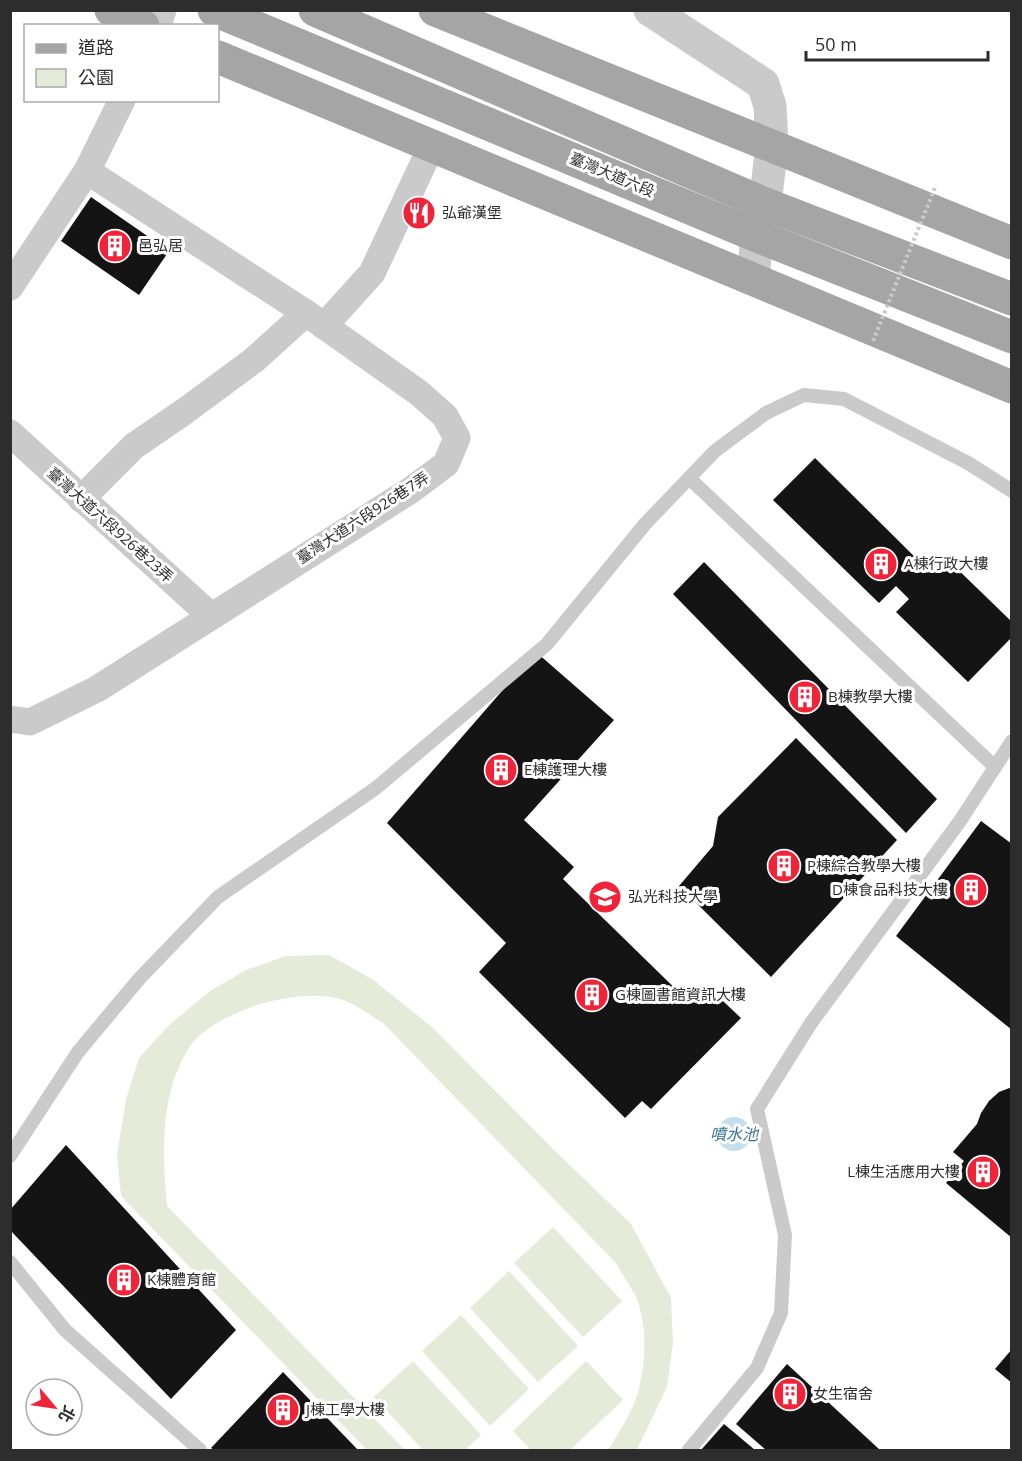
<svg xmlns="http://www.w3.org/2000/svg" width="1022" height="1461" font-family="'Open Sans','Noto Sans TC',sans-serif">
<rect width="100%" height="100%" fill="#fff"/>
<g fill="#e4ecd9">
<path d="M329 955 372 979 433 1028 553 1149 631 1224 671 1298 673 1343 667 1387 637 1450H608C619 1432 632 1413 638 1392 646 1363 648 1323 635 1295 629 1284 622 1274 616 1263L383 1023C371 1016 357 1005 343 1000 300 986 224 1009 194 1041 187 1048 176 1073 173 1082 161 1124 163 1164 167 1206L405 1450H367L121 1196 117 1155 126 1099 139 1058 168 1026 210 991 246 970 286 956Z"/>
<polygon points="553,1227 622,1301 583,1337 514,1263"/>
<polygon points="509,1271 578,1346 538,1382 470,1308"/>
<polygon points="461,1315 529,1389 490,1426 422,1351"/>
<polygon points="413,1361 481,1435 465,1450 423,1450 374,1397"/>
<polygon points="586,1361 623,1400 570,1450 531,1450 513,1431"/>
</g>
<circle fill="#c4deed" cx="734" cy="1134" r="17"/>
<g fill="#141414">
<polygon points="91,197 169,251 139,295 61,241"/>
<polygon points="815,458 930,572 945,557 1012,622 1012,637 968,682 896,612 909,599 896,586 879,603 773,500"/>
<polygon points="704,562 937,799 906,833 673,594"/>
<polygon points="536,652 614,720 524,820 574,867 563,879 691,1004 707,986 741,1018 651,1109 642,1101 625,1118 479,972 506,943 387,823"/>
<polygon points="796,738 897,840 771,977 679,886 713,846 718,817"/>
<polygon points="981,821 1012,844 1012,1030 896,936"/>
<polygon points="1012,1087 1012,1238 946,1183 964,1161 953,1152 977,1124 981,1113 989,1101 999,1092"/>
<polygon points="66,1145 236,1330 171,1399 10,1230 10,1210"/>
<polygon points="1012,1349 1012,1383 995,1369"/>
<polygon points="787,1364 880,1450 766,1450 736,1424"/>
<polygon points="283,1372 358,1450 214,1450 211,1448"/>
<polygon points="724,1424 755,1450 701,1450"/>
</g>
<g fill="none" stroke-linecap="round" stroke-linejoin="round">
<g stroke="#cacaca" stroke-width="14">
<polyline points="689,478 995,767"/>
<polyline points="10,1156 78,1052 139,979 218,897 376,788 547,644 645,524 715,451 766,413 804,395 844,399 968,463 1012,491"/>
<polyline points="10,1262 65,1330 200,1450"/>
<polyline points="689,1450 757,1368 781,1313 785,1235 757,1109 811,1023 960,821 1012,741"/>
</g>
<g stroke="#cacaca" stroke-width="27">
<polyline points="158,26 163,10"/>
<polyline points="10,287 87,171 122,100"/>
<polyline points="324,326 372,273 432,145"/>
<polyline points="10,433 211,616"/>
<polyline points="81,499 134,446 185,411 254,360 306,313"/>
<polyline points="10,719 30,722 97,689 411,490 446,464 457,438 445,416 419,393 306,313 87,171"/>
</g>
<polyline stroke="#cacaca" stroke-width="33" points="650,10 763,84 770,106 772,145 765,204 757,236 753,279"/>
<g stroke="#a5a5a5" stroke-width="33">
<polyline points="111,10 143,26"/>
<polyline points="214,10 757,236 1012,337"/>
<polyline points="315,10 765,204 1012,299"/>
<polyline points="435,10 1012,243"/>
<polyline points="218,57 1012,387"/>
</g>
<polyline stroke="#cacaca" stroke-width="4" stroke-dasharray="3 3" stroke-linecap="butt" points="873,341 936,185"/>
</g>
<defs>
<symbol id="restaurant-disc" viewBox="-11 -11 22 22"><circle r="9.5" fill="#f02339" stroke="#fff"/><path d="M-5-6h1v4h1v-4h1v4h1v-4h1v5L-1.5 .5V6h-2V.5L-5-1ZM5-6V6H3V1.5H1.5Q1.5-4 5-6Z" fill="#fff"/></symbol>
<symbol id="building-disc" viewBox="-11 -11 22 22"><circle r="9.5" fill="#f02339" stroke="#fff"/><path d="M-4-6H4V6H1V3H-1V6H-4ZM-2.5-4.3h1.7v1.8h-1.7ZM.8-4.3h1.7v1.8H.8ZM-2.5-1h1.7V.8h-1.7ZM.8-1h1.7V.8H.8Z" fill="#fff"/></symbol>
<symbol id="university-disc" viewBox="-11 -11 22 22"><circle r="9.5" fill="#f02339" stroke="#fff"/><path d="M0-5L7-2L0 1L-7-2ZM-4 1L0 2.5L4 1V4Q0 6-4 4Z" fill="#fff"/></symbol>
</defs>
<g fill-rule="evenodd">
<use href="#restaurant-disc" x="400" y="194" width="38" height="38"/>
<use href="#building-disc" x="96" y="227" width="38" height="38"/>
<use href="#building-disc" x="862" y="545" width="38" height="38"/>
<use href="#building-disc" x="786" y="678" width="38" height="38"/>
<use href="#building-disc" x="482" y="751" width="38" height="38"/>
<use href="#building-disc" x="765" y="847" width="38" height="38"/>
<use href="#building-disc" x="952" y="871" width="38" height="38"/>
<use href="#university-disc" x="586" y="878" width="38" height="38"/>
<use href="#building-disc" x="573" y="976" width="38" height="38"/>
<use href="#building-disc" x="964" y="1153" width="38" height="38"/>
<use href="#building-disc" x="105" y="1261" width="38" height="38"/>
<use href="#building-disc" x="771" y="1375" width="38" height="38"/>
<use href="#building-disc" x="264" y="1391" width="38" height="38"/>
</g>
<g text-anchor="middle" stroke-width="6" stroke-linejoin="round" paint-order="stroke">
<g font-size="15" fill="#2d2d2d" stroke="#fff">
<text transform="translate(612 175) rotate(23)" y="5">臺灣大道六段</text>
<text transform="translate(363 518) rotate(-33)" y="5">臺灣大道六段926巷7弄</text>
<text transform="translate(110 525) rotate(42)" y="5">臺灣大道六段926巷23弄</text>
</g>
<g font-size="15" fill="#2d2d2d" stroke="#fff" text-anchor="start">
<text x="442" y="218">弘爺漢堡</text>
<text x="138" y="251">邑弘居</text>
<text x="904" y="569">A棟行政大樓</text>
<text x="828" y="702">B棟教學大樓</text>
<text x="524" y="775">E棟護理大樓</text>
<text x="807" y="871">P棟綜合教學大樓</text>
<text x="948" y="895" text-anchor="end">D棟食品科技大樓</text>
<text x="628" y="902">弘光科技大學</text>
<text x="615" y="1000">G棟圖書館資訊大樓</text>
<text x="960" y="1177" text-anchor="end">L棟生活應用大樓</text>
<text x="147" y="1285">K棟體育館</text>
<text x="813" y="1399">女生宿舍</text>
<text x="306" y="1415">J棟工學大樓</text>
</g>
<g font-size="16" font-style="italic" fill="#367293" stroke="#fff">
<text x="734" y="1140">噴水池</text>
</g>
</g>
<rect width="1022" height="1461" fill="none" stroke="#2d2d2d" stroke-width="24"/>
<rect x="24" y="24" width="195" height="78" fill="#ffffff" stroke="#ababab" stroke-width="1.5"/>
<rect x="36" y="44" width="30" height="9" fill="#a5a5a5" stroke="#ababab" stroke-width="1.5"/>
<text x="78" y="54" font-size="18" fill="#2d2d2d">道路</text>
<rect x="36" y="69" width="30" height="18" fill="#e4ecd9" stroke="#ababab" stroke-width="1.5"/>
<text x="78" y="84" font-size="18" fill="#2d2d2d">公園</text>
<g transform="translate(54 1407) rotate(119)"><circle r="28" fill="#ffffff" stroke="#ababab" stroke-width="1.5"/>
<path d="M0-4.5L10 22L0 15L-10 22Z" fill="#f02339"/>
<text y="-9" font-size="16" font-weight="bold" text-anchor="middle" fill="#2d2d2d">北</text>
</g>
<path d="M806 51v9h182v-9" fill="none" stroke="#2d2d2d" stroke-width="3"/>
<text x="815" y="51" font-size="18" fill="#2d2d2d" stroke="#ffffff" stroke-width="4.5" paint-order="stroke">50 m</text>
</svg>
